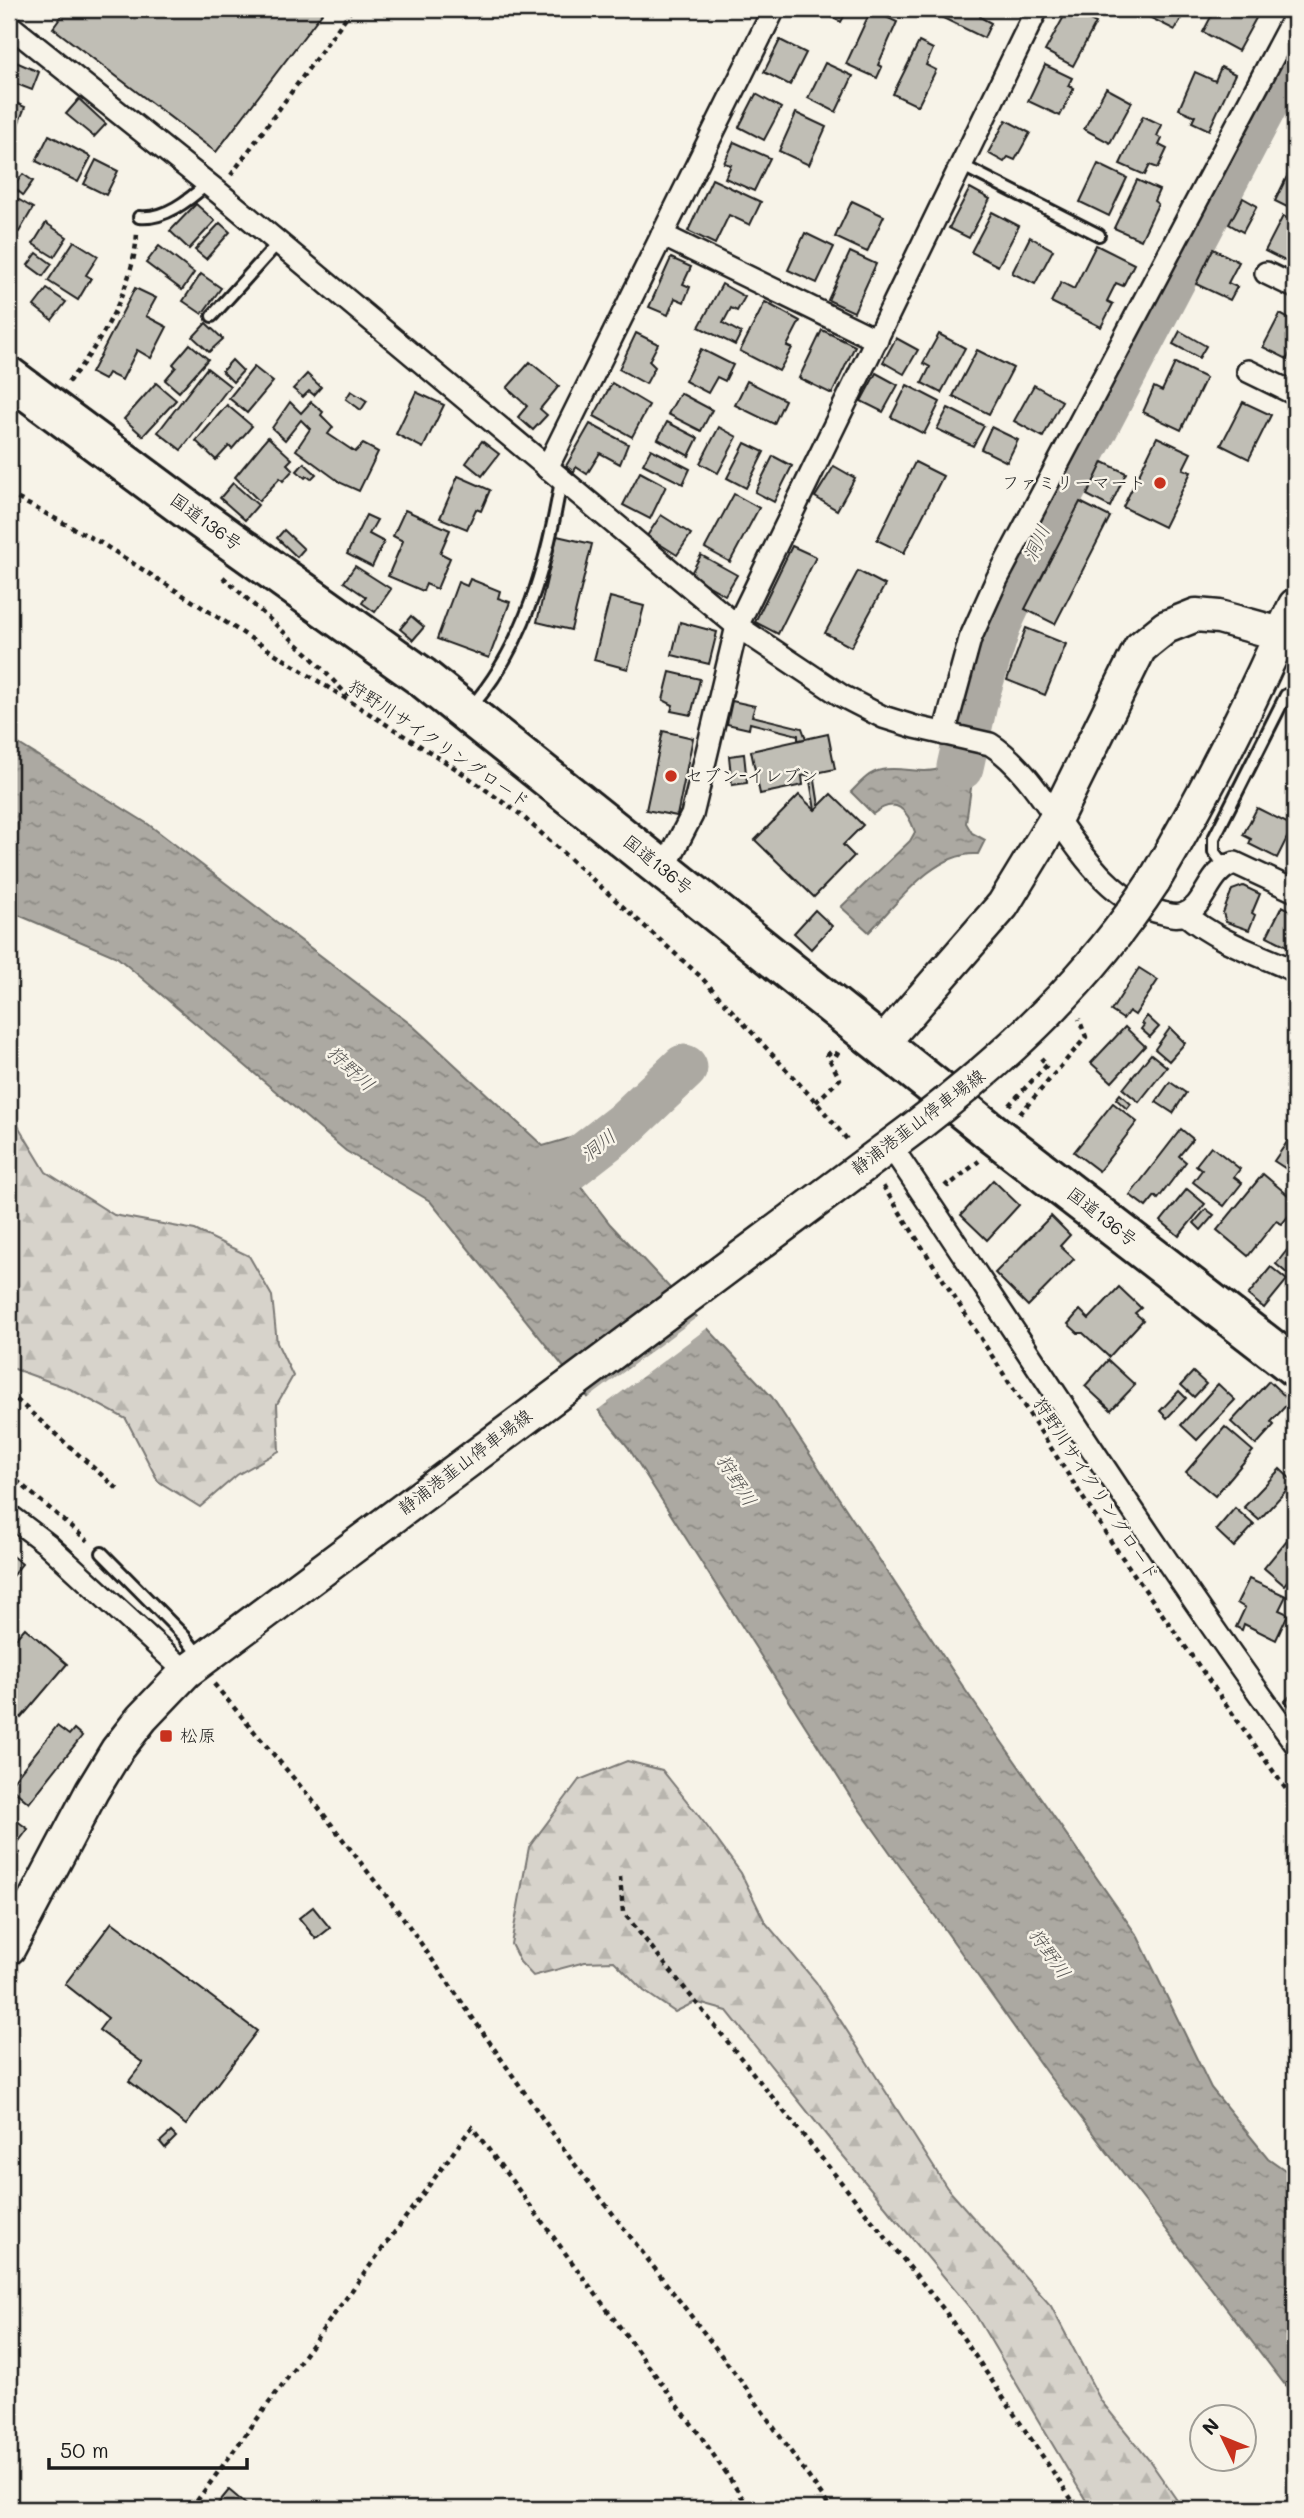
<svg xmlns="http://www.w3.org/2000/svg" width="1304" height="2518" font-family="Mali,'Klee One',sans-serif">
<defs>
<pattern id="forest-firs" width="22" height="20" patternUnits="userSpaceOnUse" patternTransform="scale(1.75)"><rect width="22" height="20" fill="#d7d3cb"/><path d="M5 1l3.5 6h-7zM16 11l3.5 6h-7z" fill="#b8b5ae"/></pattern>
<pattern id="water-ripples" width="26" height="14" patternUnits="userSpaceOnUse" patternTransform="scale(1.75)"><rect width="26" height="14" fill="#aca9a2"/><path d="M2 4q2-2 4 0t4 0M15 11q2-2 4 0t4 0" fill="none" stroke="#8b8983"/></pattern>
</defs>
<rect width="100%" height="100%" fill="#f7f3e8"/>
<filter id="ink" filterUnits="userSpaceOnUse"><feTurbulence type="fractalNoise" baseFrequency=".0143" numOctaves="2"/><feDisplacementMap in="SourceGraphic" scale="14" xChannelSelector="R" yChannelSelector="G"/><feConvolveMatrix kernelMatrix="1 2 1 2 8 2 1 2 1" color-interpolation-filters="sRGB"/></filter>
<g filter="url(#ink)">
<g fill="url(#forest-firs)" stroke="#7a7874" stroke-width="2">
<polygon points="9,1111 46,1172 114,1215 195,1230 249,1256 272,1296 277,1343 293,1376 277,1404 279,1451 237,1475 200,1507 158,1481 126,1419 70,1389 9,1367"/>
<polygon points="627,1761 662,1770 706,1825 741,1873 765,1922 816,1982 947,2188 1051,2306 1101,2401 1149,2460 1183,2509 1091,2509 975,2314 835,2146 727,2011 695,2002 675,2012 644,1991 614,1961 585,1962 533,1976 520,1962 511,1944 529,1847 579,1780"/>
</g>
<g fill="url(#water-ripples)" stroke="#72716c" stroke-width="2">
<path d="M964 701 983 704 966 823 972 833 985 840 978 854C934 851 897 904 869 932L841 907 910 841 915 832C907 809 896 796 873 814L851 792C859 784 869 772 881 770 907 764 940 784 954 754 961 739 961 717 964 701Z"/>
<polygon points="9,738 148,824 413,1026 543,1146 591,1132 604,1147 593,1159 580,1185 610,1224 772,1397 966,1691 1138,1937 1211,2088 1268,2158 1295,2177 1295,2398 1046,2072 850,1796 628,1447 430,1201 346,1151 117,957 9,911"/>
</g>
<polygon fill="#f7f3e8" points="700,1315 710,1326 595,1412 586,1400"/>
<g fill="none" stroke-linecap="round" stroke-linejoin="round">
<g stroke="#aca9a2" stroke-width="47">
<polyline points="960,767 976,695 998,624 1050,513 1295,46"/>
<polyline points="549,1183 625,1124 684,1068"/>
</g>
</g>
<g fill="#c0beb5" stroke="#1c1c1c" stroke-width="2">
<polygon points="67,9 325,9 216,152 53,28"/>
<polygon points="815,9 848,9 841,22"/>
<polygon points="943,9 979,9 983,11 980,17 991,23 984,38 939,16"/>
<polygon points="1068,9 1096,23 1073,66 1045,51"/>
<polygon points="1140,9 1186,9 1175,30 1139,12"/>
<polygon points="1215,9 1261,9 1238,51 1203,32"/>
<polygon points="871,10 897,22 878,65 882,67 877,78 846,64"/>
<polygon points="780,40 806,53 790,85 764,72"/>
<polygon points="919,42 933,49 926,65 936,70 918,106 893,94"/>
<polygon points="9,59 39,72 32,90 9,81"/>
<polygon points="825,63 853,76 836,112 808,98"/>
<polygon points="1045,65 1072,78 1068,86 1074,88 1060,116 1028,101"/>
<polygon points="1221,67 1235,74 1209,130 1192,122 1195,116 1179,109 1195,72 1215,81"/>
<polygon points="1106,88 1132,102 1110,143 1084,129"/>
<polygon points="756,94 781,108 764,140 739,127"/>
<polygon points="79,99 106,124 94,137 66,114"/>
<polygon points="9,100 25,107 11,142 9,141"/>
<polygon points="796,113 826,127 809,165 779,151"/>
<polygon points="1143,116 1162,125 1157,136 1162,139 1159,145 1167,149 1158,168 1150,165 1145,175 1120,164"/>
<polygon points="1006,120 1030,133 1015,160 1008,157 1004,162 988,153"/>
<polygon points="49,135 91,157 78,182 36,161"/>
<polygon points="734,142 770,158 754,191 725,178 731,165 724,163"/>
<polygon points="96,160 118,171 106,195 84,184"/>
<polygon points="1295,160 1295,211 1275,201"/>
<polygon points="1098,164 1127,178 1109,216 1080,202"/>
<polygon points="23,174 33,181 23,195 13,187"/>
<polygon points="712,179 761,202 750,225 729,215 715,244 688,231"/>
<polygon points="1137,180 1159,190 1154,201 1158,204 1141,240 1114,228"/>
<polygon points="970,188 990,199 969,238 949,228"/>
<polygon points="9,194 33,208 19,232 12,228 9,235"/>
<polygon points="1243,198 1257,206 1243,232 1229,224"/>
<polygon points="852,201 884,216 867,252 835,237"/>
<polygon points="196,204 215,221 189,249 170,231"/>
<polygon points="992,212 1019,226 998,266 971,252"/>
<polygon points="1283,216 1295,222 1295,261 1293,265 1265,251"/>
<polygon points="46,223 67,237 54,257 33,244"/>
<polygon points="220,223 230,232 206,259 195,250"/>
<polygon points="805,233 834,247 817,283 788,270"/>
<polygon points="1030,237 1053,250 1035,284 1012,273"/>
<polygon points="74,241 98,256 86,275 91,278 78,300 48,281"/>
<polygon points="1096,245 1134,264 1123,286 1116,283 1107,301 1113,304 1101,327 1051,302 1061,282 1074,289"/>
<polygon points="159,246 194,273 182,290 146,263"/>
<polygon points="1213,249 1239,262 1228,283 1237,287 1230,300 1196,284"/>
<polygon points="850,252 876,264 854,312 828,300"/>
<polygon points="37,253 52,264 43,276 28,265"/>
<polygon points="671,258 691,267 683,284 690,287 684,302 675,298 668,315 649,307"/>
<polygon points="201,274 221,288 202,314 183,301"/>
<polygon points="722,284 745,297 737,311 731,308 723,323 741,333 735,345 699,327"/>
<polygon points="135,288 156,298 146,316 167,327 151,358 137,350 122,380 108,373 104,380 91,373"/>
<polygon points="47,289 66,302 52,320 34,306"/>
<polygon points="765,302 800,321 787,346 792,348 779,371 740,351"/>
<polygon points="1280,314 1295,322 1295,343 1287,359 1263,347"/>
<polygon points="206,323 223,339 209,352 193,337"/>
<polygon points="822,330 855,346 832,394 799,378"/>
<polygon points="1180,331 1206,346 1199,358 1173,344"/>
<polygon points="636,333 658,344 649,361 655,367 646,384 619,369"/>
<polygon points="939,334 965,348 941,393 922,383 930,367 923,363"/>
<polygon points="896,338 918,350 904,374 883,362"/>
<polygon points="190,344 208,359 179,392 165,380 176,367 173,364"/>
<polygon points="701,349 733,365 725,381 717,377 708,393 685,381"/>
<polygon points="977,350 1013,368 989,414 953,396"/>
<polygon points="232,360 243,371 233,382 222,371"/>
<polygon points="530,362 559,386 540,409 547,415 533,430 518,417 527,406 507,388"/>
<polygon points="1175,363 1206,378 1181,430 1143,412 1154,387 1162,391"/>
<polygon points="254,367 273,382 247,413 229,398"/>
<polygon points="207,368 230,386 181,450 158,432"/>
<polygon points="876,373 898,385 883,412 861,401"/>
<polygon points="307,374 321,387 314,395 309,391 303,397 293,389"/>
<polygon points="747,381 785,400 774,424 735,405"/>
<polygon points="156,383 176,400 143,436 124,419"/>
<polygon points="612,383 649,405 632,437 594,416"/>
<polygon points="907,385 940,402 924,434 891,417"/>
<polygon points="1034,385 1062,401 1043,437 1014,421"/>
<polygon points="351,391 367,401 361,410 346,399"/>
<polygon points="416,392 444,405 423,448 396,434"/>
<polygon points="680,393 712,410 701,431 668,414"/>
<polygon points="290,402 301,413 311,402 323,412 321,415 333,427 328,434 355,452 363,444 378,452 359,491 341,483 296,450 310,429 301,420 285,440 272,428"/>
<polygon points="1243,402 1271,415 1249,459 1221,445"/>
<polygon points="227,405 252,426 232,449 229,446 216,460 196,441"/>
<polygon points="948,408 984,426 973,446 937,429"/>
<polygon points="667,422 698,438 689,456 658,439"/>
<polygon points="590,424 628,444 620,464 600,453 587,474 576,467 574,472 566,466"/>
<polygon points="719,427 737,437 718,473 700,463"/>
<polygon points="991,427 1018,440 1007,462 981,449"/>
<polygon points="268,437 292,459 287,464 293,470 283,481 280,478 259,501 235,477"/>
<polygon points="1157,437 1191,453 1183,469 1191,472 1164,527 1123,507"/>
<polygon points="482,441 499,454 482,476 466,463"/>
<polygon points="745,443 764,452 746,488 727,478"/>
<polygon points="651,449 690,469 683,484 643,464"/>
<polygon points="773,456 792,466 774,502 755,492"/>
<polygon points="915,462 943,476 904,553 877,540"/>
<polygon points="1103,462 1126,473 1110,507 1087,495"/>
<polygon points="304,463 316,474 311,479 307,476 305,478 297,471"/>
<polygon points="834,466 855,478 837,510 815,497"/>
<polygon points="640,472 666,486 650,519 623,505"/>
<polygon points="458,476 490,490 481,511 476,509 467,529 440,518"/>
<polygon points="233,483 258,505 245,520 220,498"/>
<polygon points="734,494 759,508 730,562 705,548"/>
<polygon points="1080,502 1110,517 1055,624 1025,609"/>
<polygon points="405,510 450,530 440,553 450,558 437,589 426,584 423,591 388,576 403,541 393,536"/>
<polygon points="366,515 377,520 369,534 384,542 372,567 347,554"/>
<polygon points="661,515 691,534 677,555 647,536"/>
<polygon points="284,530 304,549 297,557 277,538"/>
<polygon points="557,536 592,544 571,630 537,622"/>
<polygon points="792,546 816,557 778,634 755,622"/>
<polygon points="701,555 737,575 725,595 690,575"/>
<polygon points="355,566 391,589 375,612 362,603 366,597 344,582"/>
<polygon points="858,571 885,585 851,647 825,633"/>
<polygon points="470,579 500,591 498,598 510,602 489,658 437,639 458,582 467,586"/>
<polygon points="610,597 644,606 628,669 594,660"/>
<polygon points="411,616 424,627 413,640 400,629"/>
<polygon points="680,622 717,632 709,664 672,655"/>
<polygon points="1026,628 1066,644 1045,695 1007,680"/>
<polygon points="670,672 700,679 691,715 671,711 673,705 663,700"/>
<polygon points="732,701 755,706 752,716 802,728 806,739 798,740 798,735 750,723 749,729 727,724"/>
<polygon points="663,731 693,738 677,816 646,810"/>
<polygon points="828,734 835,769 802,776 803,785 760,794 751,751"/>
<polygon points="744,754 747,783 732,785 729,756"/>
<polygon points="814,774 819,806 815,810 809,775"/>
<polygon points="831,794 863,825 843,845 854,856 814,897 755,840 799,795 815,810"/>
<polygon points="1257,808 1293,826 1277,858 1249,844 1251,839 1243,835"/>
<polygon points="1243,886 1260,894 1252,913 1255,915 1249,930 1226,922 1223,913 1232,890"/>
<polygon points="1282,906 1295,912 1295,938 1291,948 1267,936"/>
<polygon points="815,910 832,926 811,949 794,933"/>
<polygon points="1139,968 1158,980 1135,1015 1129,1011 1123,1019 1111,1011"/>
<polygon points="1147,1016 1159,1027 1150,1037 1141,1029 1144,1025 1142,1023"/>
<polygon points="1125,1027 1145,1046 1112,1082 1091,1063"/>
<polygon points="1170,1028 1185,1043 1169,1061 1155,1049"/>
<polygon points="1151,1054 1167,1067 1139,1102 1123,1089"/>
<polygon points="1170,1082 1186,1093 1173,1113 1156,1102"/>
<polygon points="1120,1094 1131,1104 1127,1109 1116,1099"/>
<polygon points="1113,1103 1137,1122 1099,1171 1074,1152"/>
<polygon points="1181,1129 1193,1139 1179,1156 1186,1162 1158,1199 1155,1196 1146,1207 1130,1195"/>
<polygon points="1294,1132 1295,1159 1288,1170 1274,1161"/>
<polygon points="1211,1146 1240,1169 1234,1177 1242,1183 1224,1206 1193,1182 1202,1170 1196,1165"/>
<polygon points="1263,1174 1295,1201 1295,1208 1282,1224 1276,1221 1248,1256 1217,1230"/>
<polygon points="993,1180 1019,1205 987,1240 961,1215"/>
<polygon points="1187,1189 1205,1204 1179,1236 1161,1221"/>
<polygon points="1206,1209 1214,1215 1201,1230 1194,1223"/>
<polygon points="1051,1216 1070,1235 1060,1246 1074,1259 1028,1306 995,1273"/>
<polygon points="1295,1240 1295,1280 1276,1264"/>
<polygon points="1271,1267 1287,1280 1264,1308 1248,1295"/>
<polygon points="1119,1287 1141,1308 1135,1313 1143,1320 1109,1357 1083,1333 1078,1333 1068,1324 1080,1310 1089,1319"/>
<polygon points="1108,1360 1135,1385 1111,1410 1085,1386"/>
<polygon points="1193,1372 1206,1384 1194,1397 1181,1385"/>
<polygon points="1269,1381 1290,1401 1271,1422 1274,1425 1256,1445 1231,1422"/>
<polygon points="1218,1384 1235,1400 1197,1440 1181,1425"/>
<polygon points="1179,1391 1186,1398 1167,1418 1160,1411"/>
<polygon points="1225,1427 1253,1451 1215,1496 1186,1472"/>
<polygon points="1280,1469 1294,1482 1259,1520 1244,1507"/>
<polygon points="1235,1508 1254,1525 1234,1547 1216,1530"/>
<polygon points="1295,1530 1295,1571 1284,1585 1264,1568"/>
<polygon points="12,1556 22,1564 9,1580 9,1560"/>
<polygon points="1249,1579 1286,1596 1279,1610 1288,1614 1276,1640 1244,1624 1242,1630 1236,1627 1245,1608 1237,1603"/>
<polygon points="25,1628 67,1664 21,1718 9,1707 9,1646"/>
<polygon points="1295,1691 1295,1712 1285,1701"/>
<polygon points="57,1726 69,1735 74,1729 82,1736 29,1803 9,1786"/>
<polygon points="9,1815 28,1829 14,1848 20,1853 9,1868"/>
<polygon points="313,1907 330,1928 316,1939 299,1918"/>
<polygon points="112,1922 257,2031 186,2125 129,2081 143,2063 99,2030 108,2018 65,1984"/>
<polygon points="171,2132 176,2137 165,2148 160,2142"/>
<polygon points="229,2490 249,2507 247,2509 221,2509 216,2506"/>
</g>
<g fill="none" stroke-linecap="round" stroke-linejoin="round">
<defs>
<g id="lane">
<polyline points="961,165 1099,235"/>
<path d="M139 217C164 220 189 200 207 184"/>
<polyline points="212,316 278,243"/>
<path d="M471 707C525 646 548 560 561 480"/>
<polyline points="1225,866 1214,852 1214,838 1286,695"/>
<polyline points="102,1553 184,1636 201,1658"/>
</g>
<g id="street">
<path d="M9 25 218 192 737 626 842 696 883 717 915 727 990 744C1054 784 1082 897 1163 913 1169 915 1177 917 1184 914 1207 906 1207 871 1235 863L1295 891"/>
<polyline points="662,235 877,340"/>
<polyline points="1266,273 1295,287"/>
<polyline points="1248,371 1295,394"/>
<polyline points="547,468 774,9"/>
<polyline points="944,734 970,639 997,579 1295,15"/>
<polyline points="664,869 692,815 737,626 1037,9"/>
<path d="M1185 914C1216 941 1258 954 1295 971"/>
<path d="M890 1145C1025 1344 1153 1549 1295 1743"/>
<polyline points="9,1515 47,1544 186,1672"/>
</g>
<g id="secondary">
<polyline points="1281,634 1295,605"/>
<path d="M882 1044 1003 905 1056 818 1140 648 1166 627 1196 615 1219 617 1281 634C1243 719 1201 801 1154 881"/>
<polyline points="9,1948 92,1791 117,1750 142,1718 186,1672 918,1125"/>
</g>
<polyline id="highway" points="9,377 188,510 422,677 996,1136 1295,1367"/>
</defs>
<use href="#lane" stroke="#1c1c1c" stroke-width="16"/>
<use href="#street" stroke="#1c1c1c" stroke-width="26"/>
<use href="#secondary" stroke="#1c1c1c" stroke-width="37"/>
<use href="#highway" stroke="#1c1c1c" stroke-width="44"/>
<g stroke="#1c1c1c" stroke-width="4.5" stroke-dasharray="5 5" stroke-linecap="butt">
<polyline points="231,175 352,9"/>
<path d="M68 382C102 343 134 285 137 233"/>
<polyline points="9,494 101,543 458,770 521,815 700,976 816,1102 850,1143"/>
<polyline points="223,577 308,654 348,696"/>
<polyline points="816,1102 840,1079 827,1055 832,1051 842,1057"/>
<polyline points="1009,1105 1047,1065 1041,1058"/>
<polyline points="1020,1114 1086,1037 1079,1019"/>
<polyline points="945,1183 948,1186 979,1161"/>
<polyline points="883,1186 1112,1543 1295,1802"/>
<polyline points="9,1393 121,1492"/>
<polyline points="9,1474 88,1541"/>
<polyline points="214,1684 318,1807 404,1919 570,2158 744,2385 831,2509"/>
<polyline points="620,1877 623,1912 945,2311 1078,2509"/>
<polyline points="191,2509 472,2127 702,2438 750,2509"/>
</g>
<use href="#lane" stroke="#f7f3e8" stroke-width="10"/>
<use href="#street" stroke="#f7f3e8" stroke-width="21"/>
<use href="#secondary" stroke="#f7f3e8" stroke-width="32"/>
<use href="#highway" stroke="#f7f3e8" stroke-width="38"/>
<defs>
<path id="secondary-bridge" d="M918 1125C1010 1054 1090 979 1154 881"/>
</defs>
<use href="#secondary-bridge" stroke="#1c1c1c" stroke-width="37" stroke-linecap="butt"/>
<use href="#secondary-bridge" stroke="#f7f3e8" stroke-width="32"/>
</g>
</g>
<g fill="#c8321e" stroke="#f7f3e8" stroke-width="2.5">
<circle cx="1160" cy="483" r="7"/>
<circle cx="671" cy="776" r="7"/>
<rect x="159" y="1729" width="14" height="14" rx="3.5"/>
</g>
<g text-anchor="middle" stroke-width="5" stroke-linejoin="round" paint-order="stroke">
<g font-size="18" fill="#1c1c1c" stroke="#f7f3e8" text-anchor="start">
<text x="1146" y="489" text-anchor="end">ファミリーマート</text>
<text x="685" y="782">セブン-イレブン</text>
<text x="180" y="1742">松原</text>
</g>
<g font-size="18" fill="#1c1c1c" stroke="#f7f3e8">
<text transform="translate(206 522) rotate(36)" y="6">国道136号</text>
<text transform="translate(439 744) rotate(34)" y="6">狩野川サイクリングロード</text>
<text transform="translate(658 865) rotate(39)" y="6">国道136号</text>
<text transform="translate(918 1122) rotate(-37)" y="6">静浦港韮山停車場線</text>
<text transform="translate(1102 1217) rotate(38)" y="6">国道136号</text>
<text transform="translate(465 1462) rotate(-37)" y="6">静浦港韮山停車場線</text>
<text transform="translate(1096 1489) rotate(57)" y="6">狩野川サイクリングロード</text>
</g>
<g font-size="19" font-style="italic" fill="#565452" stroke="#f7f3e8">
<text transform="translate(1036 543) rotate(-65)" y="7">洞川</text>
<text transform="translate(351 1068) rotate(43)" y="7">狩野川</text>
<text transform="translate(598 1145) rotate(-38)" y="7">洞川</text>
<text transform="translate(737 1480) rotate(58)" y="7">狩野川</text>
<text transform="translate(1050 1953) rotate(55)" y="7">狩野川</text>
</g>
</g>
<rect width="1304" height="2518" fill="none" stroke="#f7f3e8" stroke-width="35"/>
<rect x="18" y="18" width="1269" height="2483" fill="none" stroke="#1c1c1c" stroke-width="2.5" filter="url(#ink)"/>
<g transform="translate(1223 2438) rotate(313)"><circle r="33" fill="#f7f3e8" stroke="#9f9d96" stroke-width="2"/>
<path d="M0-5L12 26L0 18L-12 26Z" fill="#c8321e"/>
<text y="-10" font-size="19" font-weight="bold" text-anchor="middle" fill="#1c1c1c">N</text>
</g>
<path d="M49 2458v10h198v-10" fill="none" stroke="#1c1c1c" stroke-width="3.5"/>
<text x="60" y="2458" font-size="21" fill="#1c1c1c" stroke="#f7f3e8" stroke-width="5" paint-order="stroke">50 m</text>
</svg>
